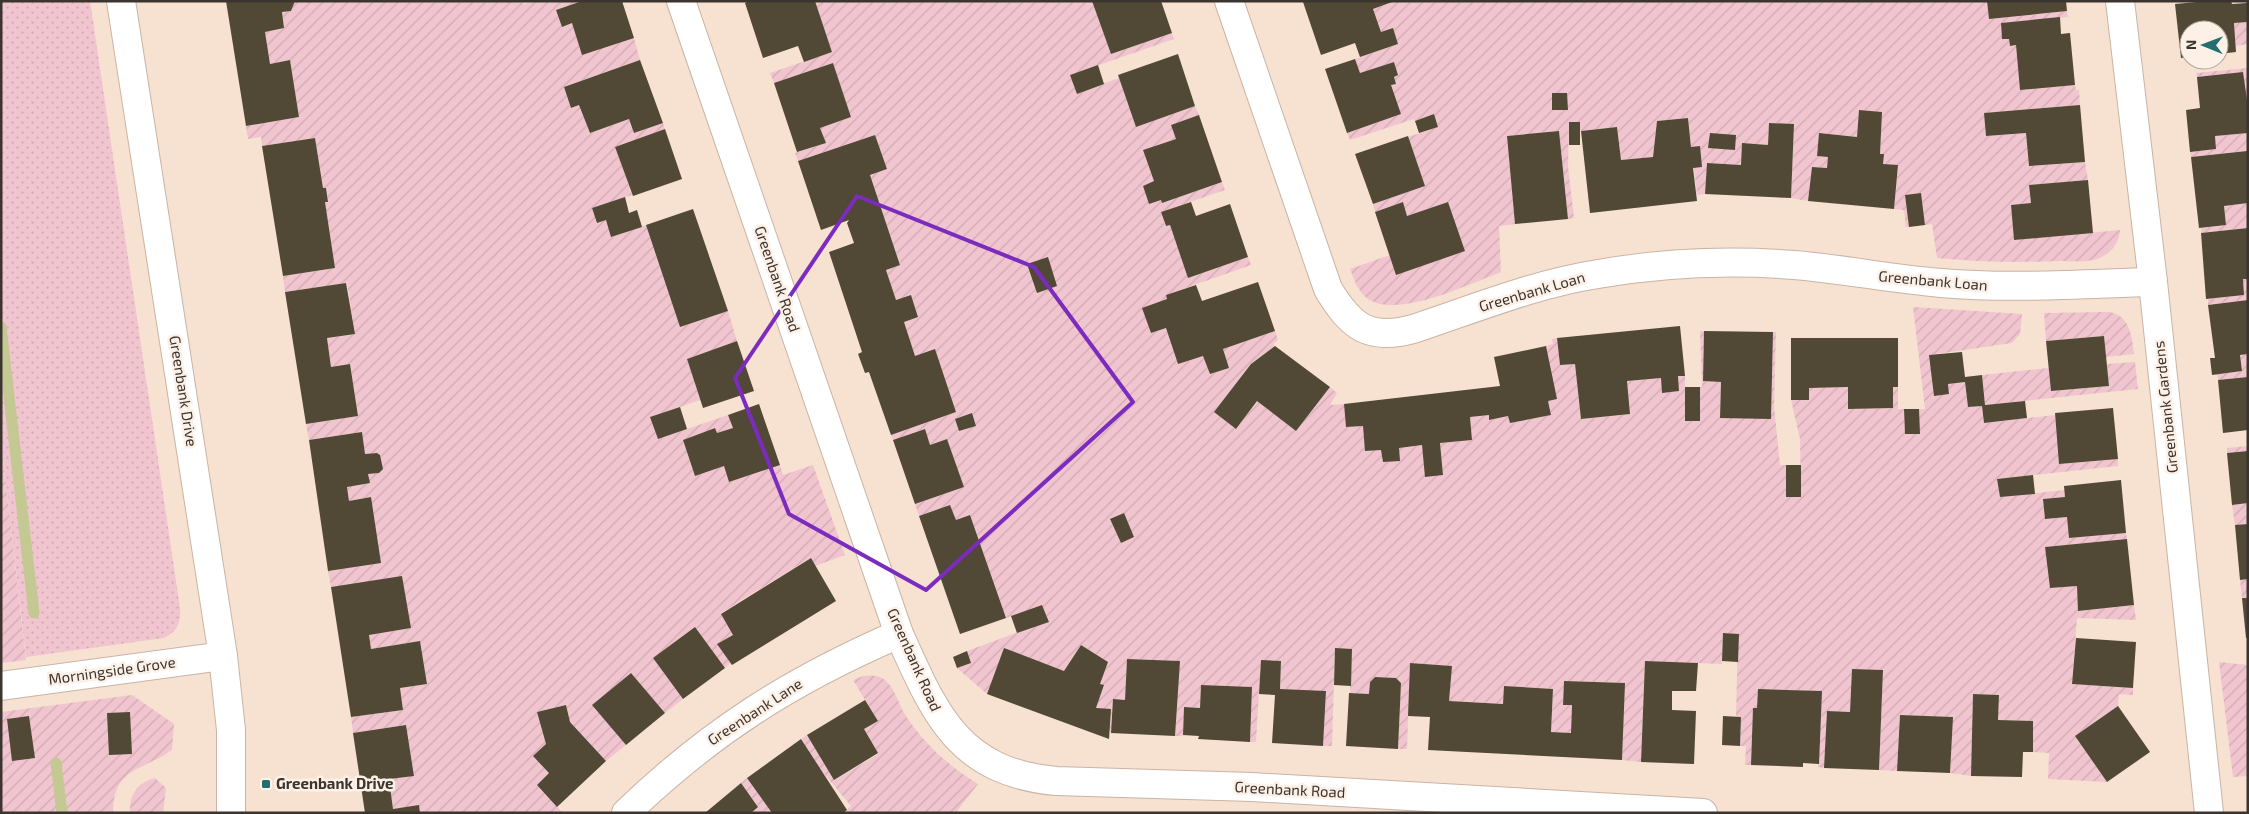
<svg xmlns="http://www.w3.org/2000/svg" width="2249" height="814" font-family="'Exo 2',sans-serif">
<defs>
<pattern id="grass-dots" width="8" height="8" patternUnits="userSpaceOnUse" patternTransform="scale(1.25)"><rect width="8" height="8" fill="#f1c5cf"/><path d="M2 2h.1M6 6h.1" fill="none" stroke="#d0aab2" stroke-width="1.8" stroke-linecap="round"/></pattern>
<pattern id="garden-furrows" width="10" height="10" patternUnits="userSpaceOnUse" patternTransform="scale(1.25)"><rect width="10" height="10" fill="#f1c5cf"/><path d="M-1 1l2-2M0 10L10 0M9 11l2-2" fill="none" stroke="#d0aab2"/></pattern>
</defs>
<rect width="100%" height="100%" fill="#f7e1d1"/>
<path fill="url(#grass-dots)" d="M1 1H90L180 608C181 623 177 631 164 638L26 657 1 441Z"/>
<g fill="url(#garden-furrows)" fill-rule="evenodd">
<polygon points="295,1 522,1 523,4 536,1 582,1 556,10 562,27 572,23 634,38 640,60 564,87 571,108 579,105 590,133 629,119 634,133 663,123 665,129 615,147 632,195 592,208 597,223 606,220 612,237 646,225 680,327 728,311 737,341 687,359 700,400 651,417 658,439 728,415 733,428 717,433 715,428 683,440 695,476 724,466 729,482 780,465 783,475 813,465 845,555 815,566 810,558 721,613 733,635 717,644 731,663 725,668 695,627 653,658 683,699 665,713 631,673 593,705 626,745 606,761 570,722 566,705 537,712 546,744 549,773 537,785 563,813 420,813 419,806 393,809 389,779 414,775 406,725 353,733 351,717 403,710 400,688 427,684 420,641 371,649 369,635 410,628 402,577 331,587 328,571 370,497 349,501 347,487 368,474 379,473 382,469 380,455 377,453 365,454 362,432 309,440 306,424 358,416 350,364 331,367 327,338 355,334 347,283 285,292 283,276 335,268 325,202 328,201 326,188 323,188 315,138 262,146 261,137 248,139 246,126 299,117 290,60 270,64 265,32 284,28 282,12 291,11"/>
<path d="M815 1H1092L1111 54 1172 33 1174 39 1070 75 1077 93 1119 78 1136 127 1195 106 1199 115 1171 125 1176 139 1143 150 1154 181 1143 186 1149 204 1161 200 1162 203 1222 182 1225 190 1161 212 1165 226 1170 225 1188 278 1248 257 1251 265 1166 295 1167 299 1143 308 1151 333 1166 328 1178 364 1203 356 1210 374 1229 368 1223 349 1275 331 1278 340 1273 344 1275 346 1251 364 1214 412 1236 429 1257 401 1296 431 1330 387 1337 393 1330 405 1344 404 1346 427 1363 426 1364 438 1381 450 1383 462 1399 460V448L1422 445 1426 477 1443 474 1440 443 1472 440 1470 417 1489 415V420L1508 416 1510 423 1551 415 1548 401 1556 399 1546 346 1553 344 1552 339 1557 338 1560 365 1575 364 1581 419 1630 414 1627 381 1661 378 1663 392 1679 391 1678 376H1685V421H1700V387H1702L1700 331H1704L1703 381 1721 382 1720 417 1771 418 1773 332H1776L1774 406 1780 465H1786V497H1801L1800 439 1791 400H1809V388L1848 387V409L1893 408V387H1898V409H1904L1905 434H1919V409H1925L1913 307 2022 314 2020 334 2012 343 1930 355 1934 395 1949 394 1948 384 1965 382 1968 407 1982 406 1984 423 2055 415 2060 464 2118 459V466L1997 479 2000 497 2065 490V497L2043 499 2045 519 2067 517 2070 538 2126 533 2127 539 2045 547 2050 588 2077 586 2079 611 2134 605 2136 620 2077 618 2072 684 2133 688V695L2119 694 2118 706 2075 736 2107 782 2048 779 2049 753 2033 752V721L1998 720 1999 695 1973 694 1971 776 1950 773 1952 717 1900 715 1897 771 1879 770 1883 670 1852 669 1850 712 1827 711 1824 768 1818 767 1821 691 1758 689 1757 708 1753 709 1751 765H1745L1746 746H1740L1741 717 1736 716 1738 634 1723 633 1722 664 1645 661 1641 762 1622 760 1624 683 1564 681 1563 704 1572 705 1571 733 1551 732 1553 689 1505 686 1503 704 1449 701 1451 666 1410 663 1407 749H1398L1401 683 1396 678 1375 677 1370 682 1369 694 1350 693 1352 649H1335L1332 746H1323L1326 692 1280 689 1281 661 1261 660 1256 742H1250L1252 687 1201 685 1200 708 1184 707 1183 736H1175L1179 661 1127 659 1125 700H1113L1111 733 1096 708 1104 686 1100 684 1108 662 1081 645 1064 671 1004 649 987 694 957 668 971 663 967 651 1049 621 1042 605 1006 618 970 515 956 520 950 505 919 516 915 504 964 487 947 439 930 445 924 429 893 440 891 435 956 412 935 350 915 356 904 322 918 316 911 295 896 300 886 270 900 264 870 175 887 169 875 135 798 161 795 153 825 143 820 128 851 117 833 63 774 83 770 73 832 52ZM972 413 976 426 959 431 955 419ZM1124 514 1134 537 1121 543 1110 520Z"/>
<path d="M1396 1H1987L1989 19 2067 11 2068 17 2001 23 2002 39H2009L2010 46 2016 45 2020 90 2075 85 2076 90H2079L2080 105 1985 113 1986 136 2026 133 2029 166 2085 162 2088 180 2029 186 2031 203 2011 205 2014 240 2120 230C2120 241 2112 252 2102 257 2090 263 2073 261 2060 261 2019 263 1979 262 1937 258L1932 224 1925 225 1921 193 1905 195 1909 227H1906L1904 210 1894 209 1898 166 1883 164 1884 154H1880L1881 112 1859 110 1857 137 1819 133 1817 156 1828 157 1827 168 1812 167 1808 201 1791 198 1794 124 1769 123 1768 145 1742 144 1741 165 1707 163 1705 194 1697 195 1688 118 1657 121 1653 157 1621 160 1617 127 1580 131 1569 123 1568 166 1574 218 1568 219 1559 131 1507 136 1515 224 1499 226 1501 272C1469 284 1398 319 1368 299 1358 292 1354 279 1350 269L1390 255 1465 251 1448 202 1407 216 1403 202 1375 212 1373 204 1425 186 1408 137 1438 127 1434 114 1415 121 1414 119 1350 140 1347 133 1401 114 1391 85 1396 84 1394 77 1398 75 1394 62 1360 73 1355 59 1398 44 1393 29 1381 32 1373 9ZM1552 93H1567V110Z"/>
<polygon points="2248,22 2248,44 2236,46 2234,23"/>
<polygon points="2248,68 2248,107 2242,72 2197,77 2196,73"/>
<polygon points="2248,133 2248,155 2246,151 2191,157 2190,152 2216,149 2215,136"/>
<polygon points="2248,203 2248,228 2201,233 2201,228 2226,225 2224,206"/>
<polygon points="2243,279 2248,279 2248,300 2208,305 2208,299 2244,295"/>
<path d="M2109 312C2130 315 2132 337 2134 354L2106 357 2104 336 2046 341 2044 313Z"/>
<polygon points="2248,354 2248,377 2218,380 2217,374 2242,371 2240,355"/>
<polygon points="2135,362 2138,389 1985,405 1982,375 2049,368 2051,391 2109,386 2107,364"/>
<polygon points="1,441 26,660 1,663"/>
<polygon points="2248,446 2248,451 2227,453 2227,448"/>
<polygon points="2248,503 2248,524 2235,525 2232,505"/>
<polygon points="2248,579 2248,598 2242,598 2240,580"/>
<polygon points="2219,662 2248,665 2248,776 2233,777"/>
<path d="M863 676C871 675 878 675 885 680 895 688 899 706 906 716 925 745 949 766 978 784L957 811 959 813H843L851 806 815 763 801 739 807 735 835 780 878 754 864 729 878 721 853 680Z"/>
<path d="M132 695 174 724 172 750C143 771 113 767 113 813H1V712Z"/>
<path d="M155 778 166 788 163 813H130C129 795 137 783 155 778Z"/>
<polygon points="747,778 772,813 751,813 758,806 741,783"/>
</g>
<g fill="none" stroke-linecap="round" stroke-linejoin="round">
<g stroke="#c4c993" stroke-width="11">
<polyline points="1,327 34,613"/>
<polyline points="56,763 62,813"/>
</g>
</g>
<g fill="#514835">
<polygon points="226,1 295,1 291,11 282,12 284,28 265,32 270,64 290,60 299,117 246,126"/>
<polygon points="582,1 622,1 634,38 582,55 572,23 562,27 556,10"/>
<polygon points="749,1 815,1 832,52 804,62 798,46 763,58 745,3"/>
<polygon points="1092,1 1161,1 1172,33 1111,54"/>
<polygon points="1395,1 1373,9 1381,32 1393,28 1398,44 1360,57 1355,43 1321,55 1303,2"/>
<polygon points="1987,1 2066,1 2067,11 1989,19"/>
<polygon points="2208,1 2231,1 2232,4 2247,3 2248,22 2234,23 2236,52 2219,54 2219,30 2189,30 2189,57 2181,58 2175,4"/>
<polygon points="2060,17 2061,34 2070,33 2075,85 2020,90 2016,45 2010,46 2009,39 2002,39 2001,23"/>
<polygon points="1178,54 1195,106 1136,127 1118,75"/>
<polygon points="1355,59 1360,73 1394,62 1398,75 1394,77 1396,84 1391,85 1401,114 1347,133 1325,69"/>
<polygon points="640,60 663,123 634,133 629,119 590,133 579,105 571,108 564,87"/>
<polygon points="833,63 851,117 820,128 826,143 797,152 774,83"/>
<polygon points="1098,65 1104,84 1077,94 1070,75"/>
<polygon points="2243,72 2248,107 2248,133 2215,136 2216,149 2190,152 2186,110 2200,108 2197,77"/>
<polygon points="1552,93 1567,93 1568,110 1552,110"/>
<polygon points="2080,105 2085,162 2029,166 2026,133 1986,136 1984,113"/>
<polygon points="1859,110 1882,112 1880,154 1884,154 1883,164 1898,165 1894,209 1808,201 1812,167 1827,168 1828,157 1817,156 1819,133 1857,137"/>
<polygon points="1434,114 1438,127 1419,133 1415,121"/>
<polygon points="1199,115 1222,182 1162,203 1161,200 1149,204 1143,186 1154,181 1143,150 1176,139 1171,125"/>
<polygon points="1688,118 1691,147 1700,146 1702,167 1693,168 1697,201 1590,213 1581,131 1617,127 1621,160 1653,157 1657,121"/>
<rect x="1569" y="122" width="11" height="23"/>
<polygon points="1769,123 1794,124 1791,198 1705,194 1707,163 1741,165 1742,143 1768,145"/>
<polygon points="665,129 682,179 633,196 615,147"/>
<polygon points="1559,131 1568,219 1515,224 1507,136"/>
<polygon points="1710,133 1736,135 1735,150 1708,148"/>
<polygon points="875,135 887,169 870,175 900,265 886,270 896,300 911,295 918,317 904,322 915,356 935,349 956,412 891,435 869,372 865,373 858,354 862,352 829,252 854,243 847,223 849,220 821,230 798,161"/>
<polygon points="1408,136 1425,186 1373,204 1355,154"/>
<polygon points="315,138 323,188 326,188 328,202 325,202 335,268 283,276 262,146"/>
<polygon points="2247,151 2248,203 2224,206 2226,225 2199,228 2191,157"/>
<polygon points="2088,180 2093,233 2014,240 2011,205 2031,203 2029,185"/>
<polygon points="1921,193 1925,225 1909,227 1905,195"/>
<polygon points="625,197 629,213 637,210 642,227 611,237 606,220 597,223 592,208"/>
<polygon points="1191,202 1196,216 1230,204 1248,257 1188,278 1170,225 1166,226 1161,212"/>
<polygon points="1403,202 1407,216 1448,202 1465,251 1396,275 1375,212"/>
<polygon points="693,209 728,311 680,327 646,225"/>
<polygon points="2248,228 2248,279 2243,279 2244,295 2206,299 2201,233"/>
<polygon points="1048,257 1057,286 1037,293 1027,264"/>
<polygon points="1258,282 1275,331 1223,349 1229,368 1210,374 1203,356 1178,364 1166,328 1151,333 1142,308 1167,299 1166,295 1196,285 1202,301"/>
<polygon points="346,283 355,334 327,338 331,367 350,364 358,416 306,424 285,292"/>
<polygon points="2248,300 2248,354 2240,355 2242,371 2212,375 2210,358 2215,358 2208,305"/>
<polygon points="1680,326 1685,376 1678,376 1679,391 1662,393 1661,378 1627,381 1630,414 1581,419 1575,364 1560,365 1557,338"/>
<polygon points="1704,331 1773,332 1771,419 1720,418 1721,382 1703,381"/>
<polygon points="2104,336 2109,386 2051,391 2046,341"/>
<polygon points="1791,338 1898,338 1898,387 1893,387 1893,408 1848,409 1848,387 1809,388 1809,400 1791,400"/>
<polygon points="737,341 754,391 703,408 687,359"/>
<polygon points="1275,346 1330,387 1296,431 1257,401 1236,429 1214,412 1251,364"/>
<polygon points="1546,346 1557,399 1548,401 1551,415 1510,423 1508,416 1489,420 1489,415 1470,417 1472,440 1440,443 1443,475 1425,477 1422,445 1399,448 1400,461 1383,462 1381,450 1365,451 1363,426 1346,427 1344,404 1500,386 1494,357"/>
<polygon points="1962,352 1965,377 1982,375 1985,405 2025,401 2027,418 1984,423 1982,406 1968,407 1965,382 1948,384 1949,394 1934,396 1929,355"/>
<polygon points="2248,377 2248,430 2223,433 2218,380"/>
<rect x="1685" y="387" width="15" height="34"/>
<polygon points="759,404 780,465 729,482 724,466 695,476 683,440 715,428 717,433 733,428 728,415"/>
<polygon points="680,407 687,429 658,439 650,417"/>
<polygon points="2113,408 2118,459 2059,464 2055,413"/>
<polygon points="1904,409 1919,409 1920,434 1905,434"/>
<polygon points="972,413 976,426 959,431 955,419"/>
<polygon points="925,429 930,445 947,439 964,487 915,504 893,440"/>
<polygon points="362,432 365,454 377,453 380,455 383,469 379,473 368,474 370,483 347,487 349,501 371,497 381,563 328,571 309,440"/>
<polygon points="2248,451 2248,503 2232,505 2227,453"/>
<rect x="1786" y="465" width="15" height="32"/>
<polygon points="2033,475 2035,494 2000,497 1997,479"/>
<polygon points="2121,480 2126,533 2069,538 2067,517 2045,519 2043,499 2065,497 2064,486"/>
<polygon points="950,505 956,520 970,515 1006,618 960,634 919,516"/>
<polygon points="1124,513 1134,537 1121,543 1110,519"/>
<polygon points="2248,524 2248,579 2240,580 2235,525"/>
<polygon points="2127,539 2134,605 2078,611 2077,586 2050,588 2045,547"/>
<polygon points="811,558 836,601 732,665 717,644 733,635 721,614"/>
<polygon points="402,576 411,628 369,635 371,649 420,641 427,684 400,688 403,710 351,717 331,587"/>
<polygon points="2242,598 2248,598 2248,638 2246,638"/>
<polygon points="1042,605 1049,622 1017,633 1011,616"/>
<polygon points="695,627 725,668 683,699 653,658"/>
<polygon points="1723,633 1739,634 1738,662 1722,661"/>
<polygon points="2076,638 2136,642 2133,688 2072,684"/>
<polygon points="1081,645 1108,662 1100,684 1104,685 1096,708 1111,709 1109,739 987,694 1004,648 1064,671"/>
<polygon points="1335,648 1352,649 1351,686 1334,685"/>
<polygon points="967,651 971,663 957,668 953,657"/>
<polygon points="1127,659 1180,661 1175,736 1111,733 1113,699 1125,700"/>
<polygon points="1261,660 1281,661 1280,689 1326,691 1323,746 1272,743 1275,695 1259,694"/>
<polygon points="1645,661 1698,663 1696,691 1672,691 1672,710 1696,711 1694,764 1641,762"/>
<polygon points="1410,663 1452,666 1449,701 1503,704 1504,686 1553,689 1551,732 1571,733 1572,705 1563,705 1564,681 1625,683 1622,760 1428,750 1430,717 1408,716"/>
<polygon points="1852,669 1883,670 1879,770 1824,768 1827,711 1850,712"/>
<polygon points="631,673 665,713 626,745 592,705"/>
<polygon points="1375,677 1396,678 1401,683 1398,749 1346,746 1349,693 1369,694 1370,682"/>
<polygon points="1201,685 1252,687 1250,742 1198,739 1199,736 1183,735 1184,707 1200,708"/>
<polygon points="1758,689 1822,691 1819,764 1803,763 1803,767 1751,765 1753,708 1757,708"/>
<polygon points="1973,694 1999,695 1998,720 2033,721 2033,752 2023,752 2022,777 1971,776"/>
<polygon points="865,700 878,721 864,729 878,753 834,780 807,735"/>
<polygon points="566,705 570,722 606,761 557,807 537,785 549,773 533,756 546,744 537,712"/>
<polygon points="2118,706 2150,752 2107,782 2075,736"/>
<polygon points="130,712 132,754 109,755 107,713"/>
<polygon points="1900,715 1953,717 1950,773 1897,771"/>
<polygon points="29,716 35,758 12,761 7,719"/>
<polygon points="1723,716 1741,717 1740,746 1722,745"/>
<polygon points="406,725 414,776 389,779 393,809 419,805 420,813 365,813 353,733"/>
<polygon points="801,739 847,810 843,813 772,813 747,778"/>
<polygon points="741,783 758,807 751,813 705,813"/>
</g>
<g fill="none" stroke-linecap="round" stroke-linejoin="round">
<defs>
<g id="minor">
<polyline points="121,1 223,656 231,730 231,813"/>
<path d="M681 1 899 634C935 714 958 772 1056 781L1252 787 1703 813"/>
<path d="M1229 1 1328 289C1351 327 1369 341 1413 329 1474 309 1534 284 1598 274 1662 263 1730 260 1794 265 1843 269 1892 279 1941 283 2011 289 2082 284 2153 282"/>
<polyline points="2120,1 2153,282 2209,813"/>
<polyline points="1,686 223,656"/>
<path d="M626 813C710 732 792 680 899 634"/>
</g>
</defs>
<use href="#minor" stroke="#c9b4a5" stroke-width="30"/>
<use href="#minor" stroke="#fff" stroke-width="28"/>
</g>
<path fill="none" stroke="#7b2cbf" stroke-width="4" stroke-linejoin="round" d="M857 196 1034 267 1133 402 926 590 789 514 735 378Z"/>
<rect fill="#236e6f" stroke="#fdf0e6" stroke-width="2" x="261" y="779" width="10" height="10" rx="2.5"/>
<g text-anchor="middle" stroke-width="5" stroke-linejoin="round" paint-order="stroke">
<g font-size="15" fill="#3c342e" stroke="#fdf0e6">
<text transform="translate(777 279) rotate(71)" y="5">Greenbank Road</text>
<text transform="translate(1933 281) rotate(5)" y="5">Greenbank Loan</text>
<text transform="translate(1532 292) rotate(-16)" y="5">Greenbank Loan</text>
<text transform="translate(183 391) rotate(81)" y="5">Greenbank Drive</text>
<text transform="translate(2166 407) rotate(-96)" y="5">Greenbank Gardens</text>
<text transform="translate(914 660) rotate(66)" y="5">Greenbank Road</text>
<text transform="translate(112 671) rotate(-8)" y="5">Morningside Grove</text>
<text transform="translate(755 712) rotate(-33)" y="5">Greenbank Lane</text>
<text transform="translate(1290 790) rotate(3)" y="5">Greenbank Road</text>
</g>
<g font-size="15" font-weight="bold" fill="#3c342e" stroke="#fdf0e6" text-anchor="start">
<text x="276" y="789">Greenbank Drive</text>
</g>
</g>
<rect width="2249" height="814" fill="none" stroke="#3c342e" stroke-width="5"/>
<g transform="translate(2204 45) rotate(271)"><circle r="24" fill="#fdf0e6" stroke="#b0a59c"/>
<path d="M0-4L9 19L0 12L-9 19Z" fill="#236e6f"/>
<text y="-8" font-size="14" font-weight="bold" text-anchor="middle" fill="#3c342e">N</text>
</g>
</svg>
